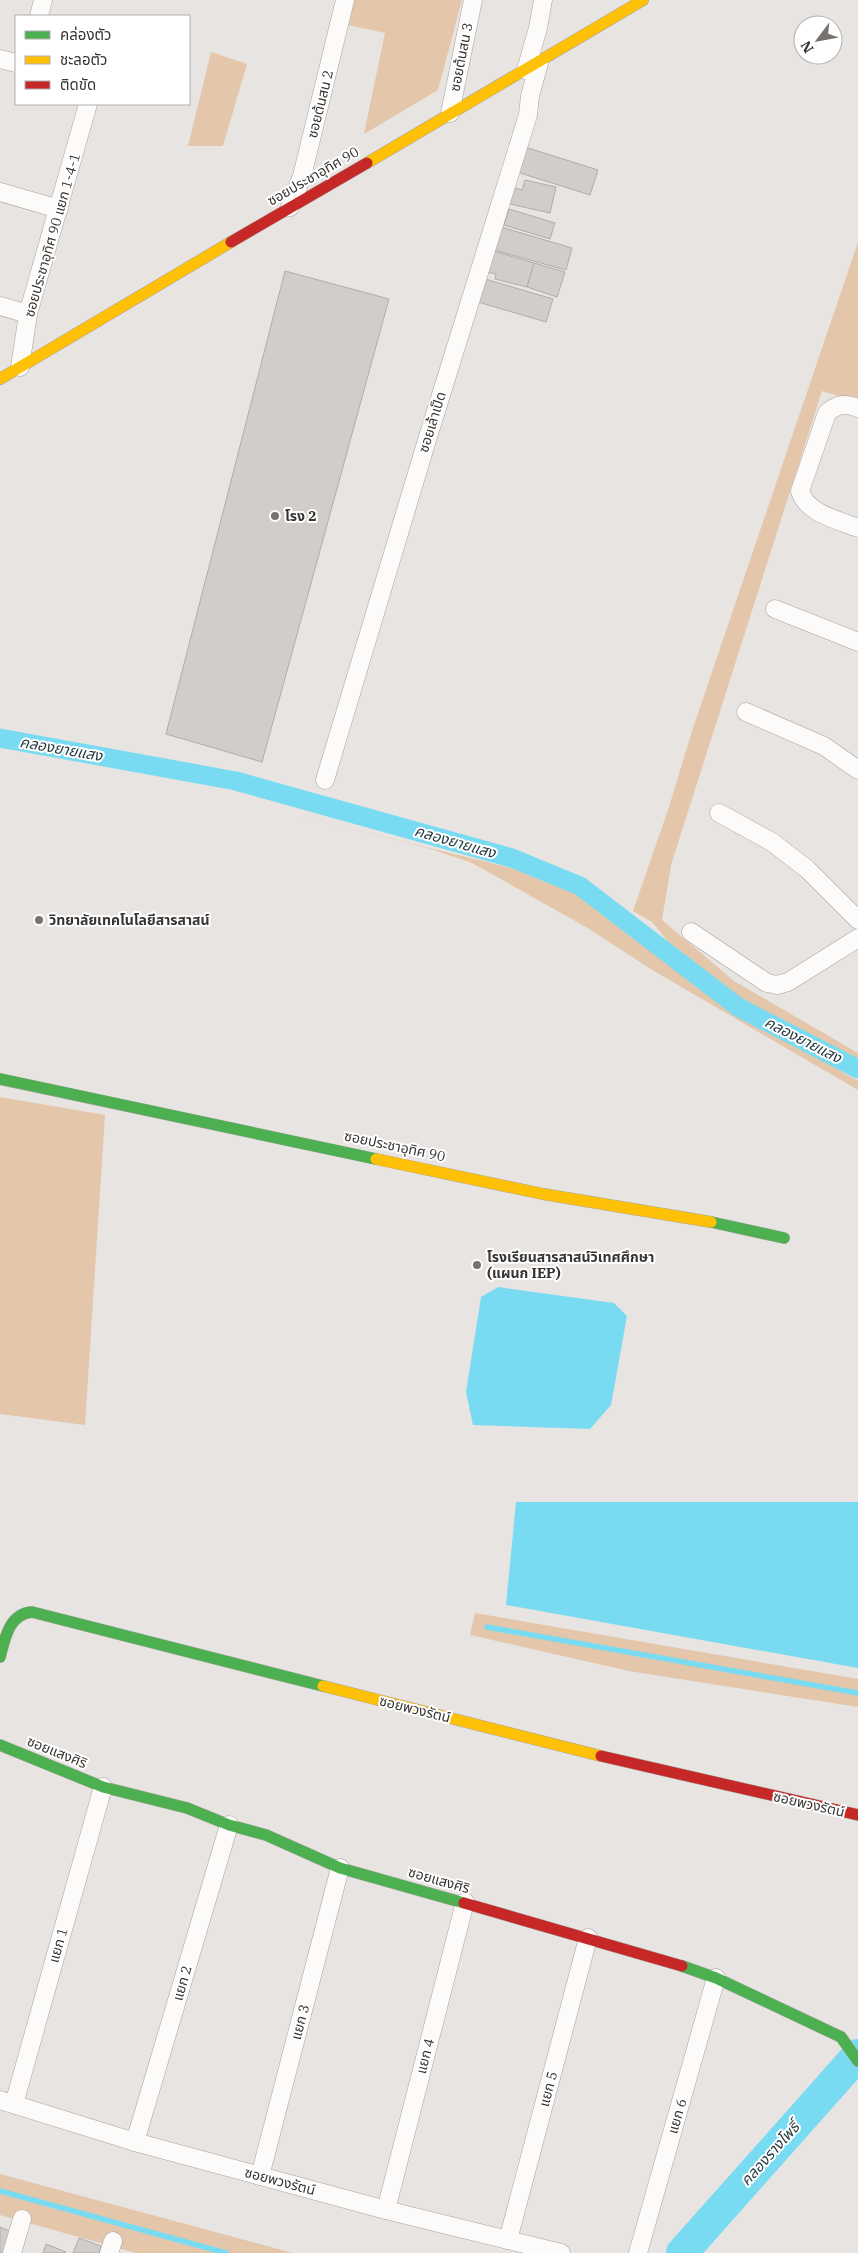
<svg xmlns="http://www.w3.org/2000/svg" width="858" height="2253" font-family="'IBM Plex Serif','Noto Sans Thai',serif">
<rect width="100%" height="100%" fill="#e8e4e1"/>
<g fill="#e4c6ab">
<polygon points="353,0 462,0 438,90 364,134 385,33 348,25"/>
<polygon points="211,52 247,64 223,146 188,146"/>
<polygon points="858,242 858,402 822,391 671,865 662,920 734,981 858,1053 858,1066 727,995 675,950 652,922 633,911 669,807 692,731"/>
<polygon points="296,815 547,877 577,894 745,1016 858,1081 858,1090 654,971 586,927 472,863 428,848"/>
<polygon points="0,1097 105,1115 85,1425 0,1414"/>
<polygon points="475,1613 858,1679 858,1707 629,1671 470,1635"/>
<polygon points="0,2174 293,2253 136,2253 0,2215"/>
</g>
<g fill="#79dbf2">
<polygon points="498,1287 614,1303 627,1316 611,1405 590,1429 473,1425 466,1392 481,1297"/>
<polygon points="516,1502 858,1502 858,1668 506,1605"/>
</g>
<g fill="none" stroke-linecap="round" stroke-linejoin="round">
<g stroke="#79dbf2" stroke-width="5.5">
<polyline points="487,1627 858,1693"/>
<polyline points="0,2191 226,2253"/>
</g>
<polyline stroke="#79dbf2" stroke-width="19" points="0,738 236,781 512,858 580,886 738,1007 858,1069"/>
<polyline stroke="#79dbf2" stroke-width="32" points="682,2253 858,2055"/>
</g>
<g fill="#d0cdca" stroke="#afacaa">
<polygon points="525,147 598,170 590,195 517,172"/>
<polygon points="525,180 556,187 550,213 510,204 514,188 522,190"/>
<polygon points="509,209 555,223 550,239 504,225"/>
<polygon points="501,227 572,248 566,270 494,250"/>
<polygon points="493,251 534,263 527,287 495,279 496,274 487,272"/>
<polygon points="534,263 565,272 557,297 527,287"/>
<polygon points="285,271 389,299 262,762 166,734"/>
<polygon points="485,279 553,299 546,322 478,302"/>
<polygon points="0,2227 13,2232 6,2253 0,2253"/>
<polygon points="79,2238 101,2246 99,2253 73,2253"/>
<polygon points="46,2244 66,2252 65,2253 43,2253"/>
</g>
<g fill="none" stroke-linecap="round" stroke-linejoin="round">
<defs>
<g id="street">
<polyline points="39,16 43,0"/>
<polyline points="0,59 16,63"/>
<polyline points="526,70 538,28 543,0"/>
<polyline points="450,113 473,0"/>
<polyline points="0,192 59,209"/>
<polyline points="290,207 302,176 345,0"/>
<polyline points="0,306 28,314"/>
<polyline points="20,367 28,314 88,104"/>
<path d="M858 408C845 403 837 404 827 413L800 491C806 513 838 520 858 528"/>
<polyline points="775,609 858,642"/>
<polyline points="746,712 824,746 858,770"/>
<polyline points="325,780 427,440 528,115 530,96 539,63"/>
<polyline points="719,813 772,842 807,869 858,920"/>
<polyline points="691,932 767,983 777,985 788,982 858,938"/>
<polyline points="0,2100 135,2142 386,2210 561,2253"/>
<polyline points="14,2104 103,1787"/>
<polyline points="135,2142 229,1825"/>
<polyline points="260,2176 340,1868"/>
<polyline points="386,2210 465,1902"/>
<polyline points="508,2240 588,1938"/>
<polyline points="12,2253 22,2219"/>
<polyline points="109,2253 113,2241"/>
<polyline points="638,2253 716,1978"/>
</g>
<g id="fast">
<polyline points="0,1079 376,1159"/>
<polyline points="711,1222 784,1238"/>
<path d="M0 1657C5 1638 9 1614 32 1612L323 1686"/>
<polyline points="0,1745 103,1787 187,1808 229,1825 266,1835 340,1868 464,1903"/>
<polyline points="682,1966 716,1978 841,2037 858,2061"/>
</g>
<g id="slow">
<polyline points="367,163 643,0"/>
<polyline points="0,379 231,242"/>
<polyline points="376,1159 543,1194 711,1222"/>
<polyline points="323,1686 601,1756"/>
</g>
<g id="jam">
<polyline points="231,242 367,163"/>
<polyline points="601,1756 858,1815"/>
<polyline points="464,1903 682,1966"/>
</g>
</defs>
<use href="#street" stroke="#a5a3a0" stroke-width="19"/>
<use href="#fast" stroke="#a5a3a0" stroke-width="12"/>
<use href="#slow" stroke="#a5a3a0" stroke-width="12"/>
<use href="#jam" stroke="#a5a3a0" stroke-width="12"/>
<use href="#street" stroke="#fcfbfa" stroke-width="18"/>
<use href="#fast" stroke="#4caf50" stroke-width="11"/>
<use href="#slow" stroke="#ffc107" stroke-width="11"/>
<use href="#jam" stroke="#c62828" stroke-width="11"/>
</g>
<g fill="#75726f" stroke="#fff" stroke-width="2">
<circle cx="275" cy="516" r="5"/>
<circle cx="39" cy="920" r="5"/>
<circle cx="477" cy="1265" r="5"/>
</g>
<g text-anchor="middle" stroke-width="4" stroke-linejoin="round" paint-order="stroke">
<g font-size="14" fill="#373432" stroke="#fff">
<text transform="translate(461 57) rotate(-79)" y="5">ซอยต้นสน 3</text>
<text transform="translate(320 104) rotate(-76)" y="5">ซอยต้นสน 2</text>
<text transform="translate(313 176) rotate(-30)" y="5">ซอยประชาอุทิศ 90</text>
<text transform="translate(52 235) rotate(-74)" y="5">ซอยประชาอุทิศ 90 แยก 1-4-1</text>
<text transform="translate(432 422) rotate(-73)" y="5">ซอยเล้าเป็ด</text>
<text transform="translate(395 1146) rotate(12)" y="5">ซอยประชาอุทิศ 90</text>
<text transform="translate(415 1709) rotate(14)" y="5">ซอยพวงรัตน์</text>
<text transform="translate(57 1752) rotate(22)" y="5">ซอยแสงศิริ</text>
<text transform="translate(809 1804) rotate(13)" y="5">ซอยพวงรัตน์</text>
<text transform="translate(439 1880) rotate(16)" y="5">ซอยแสงศิริ</text>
<text transform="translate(58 1945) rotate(-74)" y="5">แยก 1</text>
<text transform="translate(182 1983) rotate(-74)" y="5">แยก 2</text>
<text transform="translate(300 2022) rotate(-75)" y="5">แยก 3</text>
<text transform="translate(425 2056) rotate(-76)" y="5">แยก 4</text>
<text transform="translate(548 2089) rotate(-75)" y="5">แยก 5</text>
<text transform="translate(677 2116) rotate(-74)" y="5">แยก 6</text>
<text transform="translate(280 2181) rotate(15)" y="5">ซอยพวงรัตน์</text>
</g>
<g font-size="14" font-weight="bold" fill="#373432" stroke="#fff" text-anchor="start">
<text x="285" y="521">โรง 2</text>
<text x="49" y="925">วิทยาลัยเทคโนโลยีสารสาสน์</text>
<text x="487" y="1262">โรงเรียนสารสาสน์วิเทศศึกษา<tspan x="487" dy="16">(แผนก IEP)</tspan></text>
</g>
<g font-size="15" font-style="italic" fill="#233b41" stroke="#fff">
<text transform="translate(61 749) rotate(10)" y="5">คลองยายแสง</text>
<text transform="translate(455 842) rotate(16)" y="5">คลองยายแสง</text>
<text transform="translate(803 1040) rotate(27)" y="5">คลองยายแสง</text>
<text transform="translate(770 2154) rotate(-48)" y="5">คลองรางโพธิ์</text>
</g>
</g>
<rect x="15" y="15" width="175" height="90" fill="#ffffff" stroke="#afaead"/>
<rect x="25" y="31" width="25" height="8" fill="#4caf50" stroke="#afaead"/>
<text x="60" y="40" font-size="15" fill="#373432">คล่องตัว</text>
<rect x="25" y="56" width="25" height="8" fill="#ffc107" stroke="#afaead"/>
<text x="60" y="65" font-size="15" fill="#373432">ชะลอตัว</text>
<rect x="25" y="81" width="25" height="8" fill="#c62828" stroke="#afaead"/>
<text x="60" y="90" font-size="15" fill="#373432">ติดขัด</text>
<g transform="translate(818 40) rotate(238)"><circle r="24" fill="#ffffff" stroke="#afaead"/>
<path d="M0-4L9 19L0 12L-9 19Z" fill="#75726f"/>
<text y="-8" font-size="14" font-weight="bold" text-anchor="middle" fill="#373432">N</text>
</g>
</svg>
